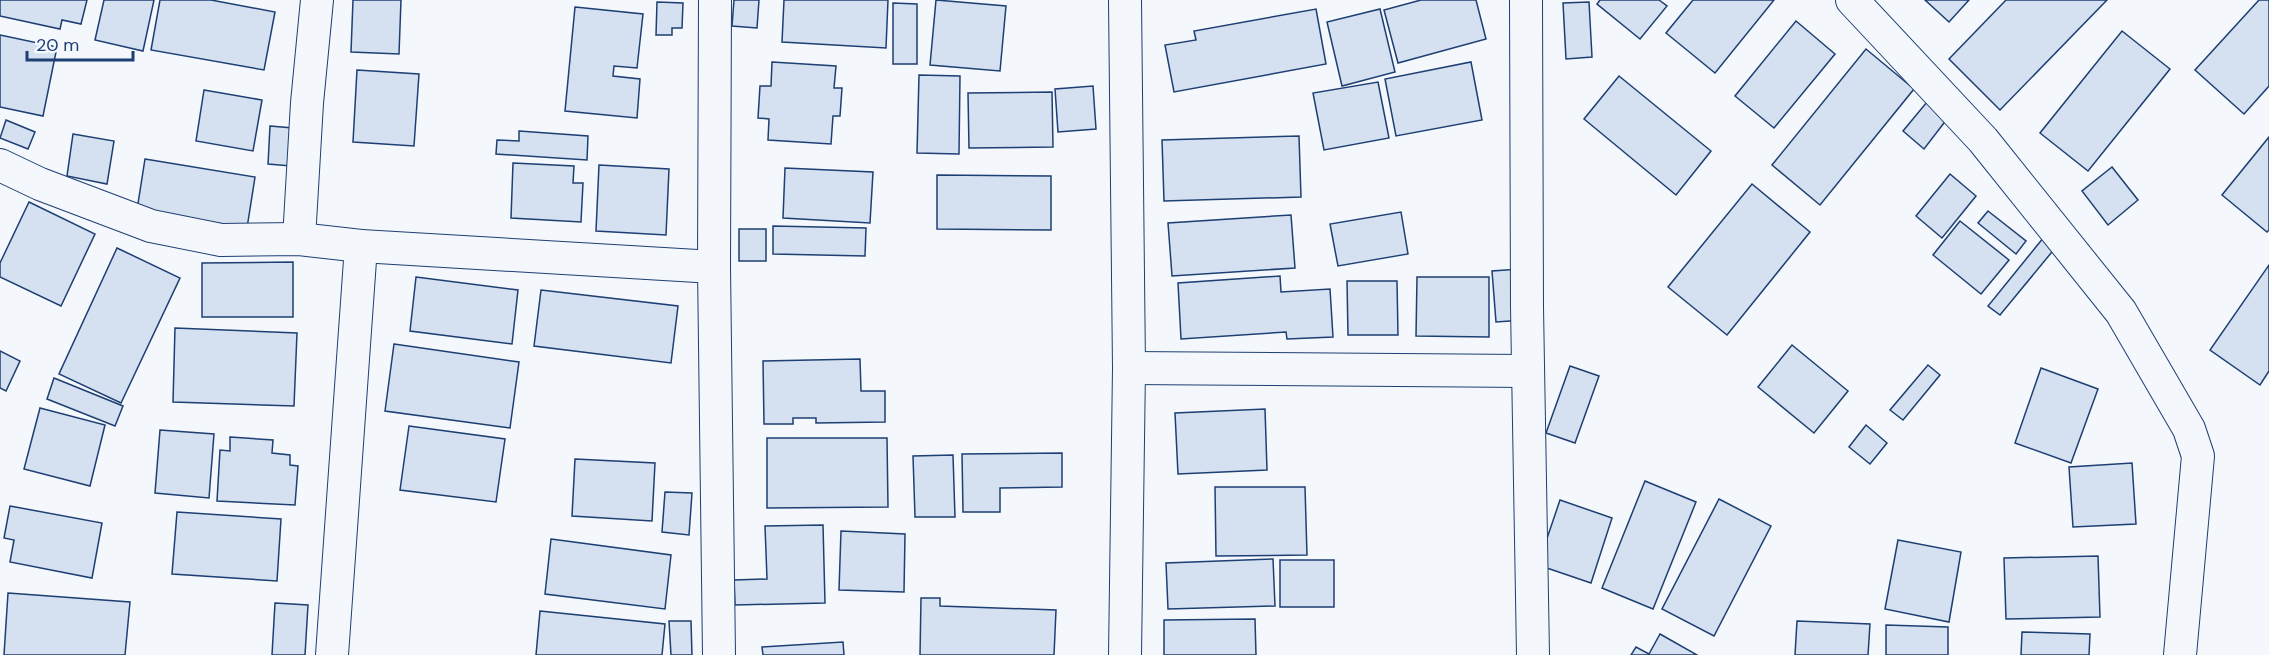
<svg xmlns="http://www.w3.org/2000/svg" width="2269" height="655" font-family="'DM Sans',sans-serif">
<rect width="100%" height="100%" fill="#f4f7fb"/>
<g fill="#d5e0f0" stroke="#1d3f73" stroke-width="1.5">
<polygon points="0,0 87,0 81,24 62,20 60,29 0,16"/>
<polygon points="104,0 154,0 143,51 95,40"/>
<polygon points="160,0 211,0 275,12 264,70 151,50"/>
<polygon points="353,0 401,0 399,54 351,52"/>
<polygon points="734,0 759,0 757,28 732,26"/>
<polygon points="784,0 888,0 886,48 782,42"/>
<polygon points="936,0 1006,6 1000,71 930,65"/>
<polygon points="1421,0 1476,0 1486,39 1398,63 1384,10"/>
<polygon points="1600,0 1659,0 1667,6 1640,39 1597,4"/>
<polygon points="1693,0 1774,0 1715,73 1666,33"/>
<polygon points="1925,0 1969,0 1949,22"/>
<polygon points="2006,0 2107,0 2000,110 1949,59"/>
<polygon points="2259,0 2269,0 2269,86 2244,114 2195,70"/>
<polygon points="657,2 683,3 682,28 672,28 672,35 656,35"/>
<polygon points="1589,2 1592,57 1566,59 1563,3"/>
<polygon points="893,3 917,4 917,64 893,64"/>
<polygon points="575,7 643,14 637,68 614,66 613,76 640,79 637,118 565,111"/>
<polygon points="1316,9 1326,64 1174,92 1165,45 1196,40 1194,31"/>
<polygon points="1380,9 1395,72 1342,86 1327,22"/>
<polygon points="1796,21 1835,54 1774,128 1735,96"/>
<polygon points="2122,31 2170,69 2088,171 2040,133"/>
<polygon points="0,35 57,47 43,116 0,107"/>
<polygon points="1866,49 1914,89 1820,205 1772,165"/>
<polygon points="772,62 836,66 834,88 842,88 840,116 833,116 831,144 768,140 769,119 758,118 760,86 771,86"/>
<polygon points="1471,62 1482,120 1396,136 1385,79"/>
<polygon points="357,70 419,74 414,146 353,142"/>
<polygon points="919,75 960,76 959,154 917,153"/>
<polygon points="1619,76 1711,151 1676,195 1584,119"/>
<polygon points="1378,82 1389,138 1324,150 1313,93"/>
<polygon points="1093,86 1096,129 1058,132 1055,89"/>
<polygon points="204,90 262,100 253,151 196,141"/>
<polygon points="1052,92 1053,147 969,148 968,93"/>
<polygon points="1927,102 1947,119 1924,149 1903,131"/>
<polygon points="6,120 35,132 28,149 0,138"/>
<polygon points="270,126 293,128 291,166 268,164"/>
<polygon points="519,131 588,136 587,160 496,154 497,140 519,141"/>
<polygon points="73,134 114,141 107,184 67,176"/>
<polygon points="1299,136 1301,197 1164,201 1162,140"/>
<polygon points="2269,137 2269,230 2267,232 2222,195"/>
<polygon points="145,159 255,177 247,228 137,210"/>
<polygon points="513,163 574,166 573,183 583,183 581,222 511,218"/>
<polygon points="599,165 669,169 666,235 596,231"/>
<polygon points="2112,167 2138,200 2108,225 2082,191"/>
<polygon points="785,168 873,172 870,223 783,218"/>
<polygon points="1950,174 1976,196 1942,238 1916,216"/>
<polygon points="937,175 1051,176 1051,230 937,229"/>
<polygon points="1752,184 1810,232 1727,335 1668,287"/>
<polygon points="29,202 95,234 61,306 0,277 0,263"/>
<polygon points="1988,211 2026,241 2016,254 1978,223"/>
<polygon points="1401,212 1408,254 1338,266 1330,224"/>
<polygon points="1291,215 1295,268 1172,276 1168,223"/>
<polygon points="1960,221 2009,260 1981,294 1933,255"/>
<polygon points="773,226 866,228 865,256 773,254"/>
<rect x="739" y="229" width="27" height="32"/>
<polygon points="2044,237 2056,247 2000,315 1988,306"/>
<polygon points="117,248 180,278 121,403 59,374"/>
<polygon points="293,262 293,317 202,317 202,263"/>
<polygon points="2269,265 2269,371 2260,385 2210,350"/>
<polygon points="1520,269 1524,320 1496,322 1492,271"/>
<polygon points="1280,276 1281,292 1330,289 1333,337 1287,339 1286,332 1181,339 1178,283"/>
<polygon points="416,277 518,290 512,344 410,331"/>
<polygon points="1417,277 1489,277 1489,337 1416,336"/>
<polygon points="1347,281 1397,281 1398,335 1348,335"/>
<polygon points="541,290 678,306 671,363 534,346"/>
<polygon points="175,328 297,333 294,406 173,402"/>
<polygon points="394,344 519,362 510,428 385,411"/>
<polygon points="1792,345 1848,391 1814,433 1758,387"/>
<polygon points="0,351 20,361 6,391 0,388"/>
<polygon points="860,359 861,391 885,391 885,422 816,423 816,418 793,418 793,424 764,424 763,361"/>
<polygon points="1928,365 1940,375 1903,420 1890,410"/>
<polygon points="1570,366 1599,376 1575,443 1546,433"/>
<polygon points="2041,368 2098,389 2071,463 2015,443"/>
<polygon points="54,378 123,406 115,426 47,399"/>
<polygon points="40,408 105,425 90,486 24,469"/>
<polygon points="1265,409 1267,470 1178,474 1175,413"/>
<polygon points="1866,425 1887,443 1870,464 1849,447"/>
<polygon points="409,426 505,439 496,502 400,490"/>
<polygon points="160,430 214,434 209,498 155,493"/>
<polygon points="230,437 273,440 272,453 290,455 290,465 298,466 295,505 217,501 220,450 230,451"/>
<polygon points="767,438 887,438 888,507 767,508"/>
<polygon points="1062,453 1062,487 1000,488 1000,512 963,512 962,454"/>
<polygon points="953,455 955,517 915,517 913,456"/>
<polygon points="575,459 655,463 652,521 572,516"/>
<polygon points="2132,463 2136,524 2073,527 2069,467"/>
<polygon points="1645,481 1696,502 1653,609 1602,588"/>
<polygon points="1215,487 1305,487 1307,555 1216,556"/>
<polygon points="665,492 692,493 689,535 662,532"/>
<polygon points="1719,499 1771,526 1714,636 1662,609"/>
<polygon points="1560,500 1612,518 1591,583 1538,565"/>
<polygon points="10,506 102,523 92,578 10,562 14,540 4,538"/>
<polygon points="177,512 281,519 277,581 172,574"/>
<polygon points="823,525 825,603 735,605 734,580 767,579 765,526"/>
<polygon points="841,531 905,534 904,592 839,590"/>
<polygon points="551,539 671,555 665,609 545,594"/>
<polygon points="1898,540 1961,552 1949,622 1885,609"/>
<polygon points="2098,556 2100,617 2006,619 2004,558"/>
<polygon points="1273,559 1275,606 1168,609 1166,563"/>
<rect x="1280" y="560" width="54" height="47"/>
<polygon points="8,593 130,602 125,655 4,655"/>
<polygon points="921,598 940,598 940,606 1056,610 1054,655 920,655"/>
<polygon points="275,603 308,605 305,655 272,655"/>
<polygon points="540,611 665,624 662,655 536,655"/>
<polygon points="1255,619 1256,655 1164,655 1164,620"/>
<polygon points="669,621 691,621 692,655 671,655"/>
<polygon points="1797,621 1870,624 1868,655 1795,655"/>
<polygon points="1886,625 1948,627 1948,655 1886,655"/>
<polygon points="2022,632 2090,634 2089,655 2021,655"/>
<polygon points="1660,634 1697,655 1631,655 1636,647 1649,654"/>
<polygon points="843,642 844,655 763,655 762,647"/>
</g>
<g fill="none" stroke-linecap="round" stroke-linejoin="round">
<defs>
<g id="street">
<polyline points="715,0 714,267 719,655"/>
<polyline points="1526,0 1527,307 1533,655"/>
<polyline points="1852,0 1983,140 2121,312 2189,429 2198,456 2180,655"/>
<polyline points="0,165 40,184 151,226 221,240 299,239 361,246 714,267"/>
<polyline points="299,239 307,103 317,0"/>
<polyline points="1129,368 1528,371"/>
<polyline points="332,655 361,246"/>
<polyline points="1125,655 1129,368 1125,0"/>
</g>
</defs>
<use href="#street" stroke="#1d3f73" stroke-width="34"/>
<use href="#street" stroke="#f4f7fb" stroke-width="32"/>
</g>
<path d="M27 51v9h106v-9" fill="none" stroke="#1d3f73" stroke-width="3"/>
<text x="36" y="51" font-size="18" fill="#1d3f73" stroke="#f4f7fb" stroke-width="4.5" paint-order="stroke">20 m</text>
</svg>
